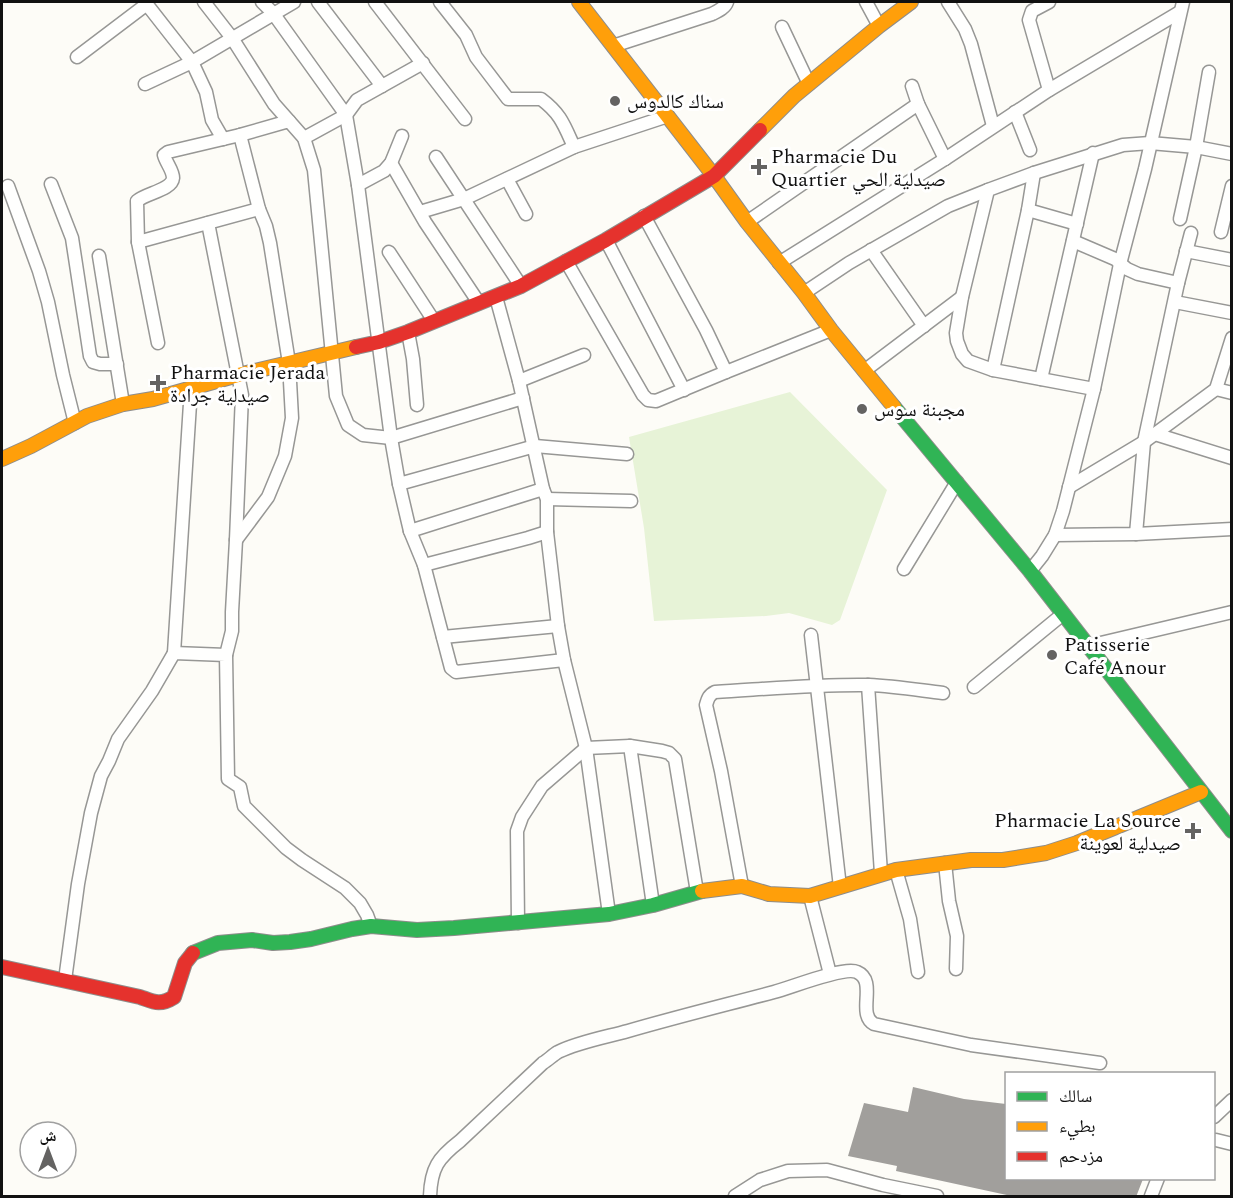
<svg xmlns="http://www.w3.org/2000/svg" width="1233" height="1198" font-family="Spectral,'Noto Naskh Arabic',serif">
<rect width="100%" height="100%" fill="#fdfcf7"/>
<polygon fill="#e7f3d7" points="790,392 887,490 840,620 832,625 789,613 766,616 654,621 644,528 629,437"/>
<polygon fill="#a19f9c" points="913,1087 964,1099 1006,1104 1006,1179 1143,1179 1136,1197 1016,1197 896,1171 897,1166 848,1156 864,1103 908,1112"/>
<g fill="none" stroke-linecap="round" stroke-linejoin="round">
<defs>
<g id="street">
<polyline points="145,2 192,62 206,92 212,120 223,139"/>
<polyline points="204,2 232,38 274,104 289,121"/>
<polyline points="262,2 273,13 346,115 358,185 391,438 399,484 410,531 424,565 451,668 456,672 564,660"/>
<polyline points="318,2 382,86"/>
<polyline points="375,2 465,119"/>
<path d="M440 2 466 35 476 57 508 99H541C561 114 564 125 574 147"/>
<polyline points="866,2 879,26"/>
<polyline points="948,2 965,29 971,44 993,126"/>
<polyline points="782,27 809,84"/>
<path d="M613 46 712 14C718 11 725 8 727 2"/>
<polyline points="77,57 147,4"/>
<polyline points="145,84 192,62 294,2"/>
<polyline points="912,86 918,104 945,159"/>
<polyline points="1049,90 1029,20 1032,11 1049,2"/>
<polyline points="1015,112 1030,150"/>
<polyline points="304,138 346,115 357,100 423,63"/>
<polyline points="436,157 521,286"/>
<polyline points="391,163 425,222 479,303"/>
<polyline points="507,179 526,214"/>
<polyline points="51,184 72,238 90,356 93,362 100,364 117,364"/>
<polyline points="358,185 384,171 391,163 402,136"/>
<polyline points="8,186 39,271 48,302 63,375 75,423"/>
<polyline points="1028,210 1077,224"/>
<polyline points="420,212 464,199 574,147 668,116"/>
<polyline points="1180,219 1196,147 1209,72"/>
<polyline points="747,222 918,104"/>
<polyline points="208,223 242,395 236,540 232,612 232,631 226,655"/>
<polyline points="1221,232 1232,186"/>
<polyline points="606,240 684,390"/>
<polyline points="1073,241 1115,259 1127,269 1138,274 1178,283"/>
<polyline points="138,242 259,209"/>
<polyline points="871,250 924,326"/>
<polyline points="1186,251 1232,260"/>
<polyline points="389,252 434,321"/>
<polyline points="99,256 123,404"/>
<polyline points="566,261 643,395 648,400 656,401 726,372 706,330 644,216"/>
<polyline points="779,263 945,159 1049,90 1180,12"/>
<polyline points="804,293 849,263 948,206 988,190"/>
<polyline points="496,297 519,381 543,489 547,499 547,532 558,626 564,660 586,748 609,914"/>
<polyline points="1175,302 1232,313"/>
<polyline points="408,332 413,359 417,405"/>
<path d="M158 343 138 242 137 201C146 193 172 190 173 178 173 170 166 163 164 155L168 152 240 135 289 121 304 138 314 170 336 396 348 425 363 435 391 438 523 398"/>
<polyline points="993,370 1028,210 1034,173"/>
<polyline points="864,371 962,297"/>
<polyline points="726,372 831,330"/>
<polyline points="1041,379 1093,153"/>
<polyline points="519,381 584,355"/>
<polyline points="1094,389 993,370 968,361 962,354 957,341 956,333 962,297 988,190 1034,173 1123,145 1150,143 1196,147 1232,154"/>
<polyline points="1216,389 1232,393"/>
<polyline points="1155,434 1232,458"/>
<polyline points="399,484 535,446 627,454"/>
<polyline points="1069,487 1144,442 1216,389 1232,338"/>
<polyline points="547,499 631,501"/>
<polyline points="410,531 543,489"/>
<polyline points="1136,534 1144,442 1178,283 1191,233"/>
<polyline points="1055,535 1136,534 1232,529"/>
<polyline points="236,540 268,497 285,456 292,418 289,363 270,243 266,226 259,209 240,135"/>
<polyline points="424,565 528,538 547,532"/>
<polyline points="904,569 957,482"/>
<polyline points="1030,571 1042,556 1055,535 1063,511 1094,389 1120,264 1145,169 1183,2"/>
<polyline points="811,635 840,887"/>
<polyline points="443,637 558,626"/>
<polyline points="1088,646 1232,612"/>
<polyline points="174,653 191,388"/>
<polyline points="868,685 881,873"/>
<polyline points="974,687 1063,614"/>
<polyline points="630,746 653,905"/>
<polyline points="945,863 949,901 957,936 956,969"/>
<polyline points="896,870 910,919 918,972"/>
<path d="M742 886 721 771 706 705C708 698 709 695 715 692 766 689 818 684 869 685 894 686 918 690 943 693"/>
<polyline points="810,896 830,974"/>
<polyline points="518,923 517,831 522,817 542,786 586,748 630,746 662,751 669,753 675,759 697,892"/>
<polyline points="65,980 78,884 91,813 101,776 109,761 118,739 152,691 174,653 226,655 228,779 240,787 244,806 286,848 302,860 345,888 360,903 367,915 371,926"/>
<polyline points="1214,1117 1232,1100"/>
<polyline points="1216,1140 1232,1144"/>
<path d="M430 1196C431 1168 438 1158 460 1141L543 1063C548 1060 553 1055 558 1052 578 1042 606 1037 628 1031 676 1017 725 1005 774 992 790 988 844 966 857 972 878 981 856 1014 874 1024L971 1045 1100 1063"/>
<polyline points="735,1196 760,1180 788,1171 827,1170 883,1185 937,1196"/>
<polyline points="1151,1196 1158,1178"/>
</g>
<g id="fast">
<polyline points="894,407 1030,571 1232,831"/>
<polyline points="193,953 218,943 252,940 273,943 290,942 311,939 352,929 371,926 417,930 454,928 609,914 653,905 702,891"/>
</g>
<g id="slow">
<polyline points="579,2 714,176 747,222 804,293 831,330 894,407"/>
<polyline points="760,130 794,96 879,26 911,2"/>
<polyline points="2,459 31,446 87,416 123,404 153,399 238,375 356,347"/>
<polyline points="702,891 742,886 769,894 810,896 896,870 971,860 1003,860 1046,853 1077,843 1201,792"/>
</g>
<g id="jam">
<polyline points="356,347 379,342 408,332 521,286 606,240 714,176 760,130"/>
<path d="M2 967 140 997C154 1002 160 1006 174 997L185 963 193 953"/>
</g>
</defs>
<use href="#street" stroke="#979795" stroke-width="15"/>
<use href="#fast" stroke="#8e8d8b" stroke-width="16"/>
<use href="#slow" stroke="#8e8d8b" stroke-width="16"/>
<use href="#jam" stroke="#8e8d8b" stroke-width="16"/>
<use href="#street" stroke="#fffffe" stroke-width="12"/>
<use href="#fast" stroke="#30b455" stroke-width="14"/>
<use href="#slow" stroke="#ff9f0a" stroke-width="14"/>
<use href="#jam" stroke="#e5322d" stroke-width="14"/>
</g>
<g fill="#646362" stroke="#fff" stroke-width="2">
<circle cx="615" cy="101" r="6"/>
<path d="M756 158h6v6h6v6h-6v6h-6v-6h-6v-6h6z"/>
<path d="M155 374h6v6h6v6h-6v6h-6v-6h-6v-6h6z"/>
<circle cx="862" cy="409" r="6"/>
<circle cx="1052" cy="655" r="6"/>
<path d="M1190 822h6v6h6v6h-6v6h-6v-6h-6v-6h6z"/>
</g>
<g text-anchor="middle" stroke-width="6" stroke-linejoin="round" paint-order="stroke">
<g font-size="20" fill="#111" stroke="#fff" text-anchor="start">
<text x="627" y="108">سناك كالدوس</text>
<text x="771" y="163">Pharmacie Du<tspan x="771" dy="23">Quartier صيدلية الحي</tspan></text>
<text x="170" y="379">Pharmacie Jerada<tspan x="170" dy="23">صيدلية جرادة</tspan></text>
<text x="874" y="416">مجبنة سوس</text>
<text x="1064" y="651">Patisserie<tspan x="1064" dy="23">Café Anour</tspan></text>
<text x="1181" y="827" text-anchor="end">Pharmacie La Source<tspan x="1181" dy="23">صيدلية لعوينة</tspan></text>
</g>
</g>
<rect width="1233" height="1198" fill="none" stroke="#111111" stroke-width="6"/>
<rect x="1005" y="1072" width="210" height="108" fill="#ffffff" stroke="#a0a0a0" stroke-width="1.5"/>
<rect x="1017" y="1092" width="30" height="9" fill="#30b455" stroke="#a0a0a0" stroke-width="1.5"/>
<text x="1059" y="1102" font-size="18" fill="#111111">سالك</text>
<rect x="1017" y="1122" width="30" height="9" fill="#ff9f0a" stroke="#a0a0a0" stroke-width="1.5"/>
<text x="1059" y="1132" font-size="18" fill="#111111">بطيء</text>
<rect x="1017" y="1152" width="30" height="9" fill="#e5322d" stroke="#a0a0a0" stroke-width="1.5"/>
<text x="1059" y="1162" font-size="18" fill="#111111">مزدحم</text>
<g transform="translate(48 1150)"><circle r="28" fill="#ffffff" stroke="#a0a0a0" stroke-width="1.5"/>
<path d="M0-4.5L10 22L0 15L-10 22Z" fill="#646362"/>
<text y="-9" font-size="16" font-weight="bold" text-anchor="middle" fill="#111111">ش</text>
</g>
</svg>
